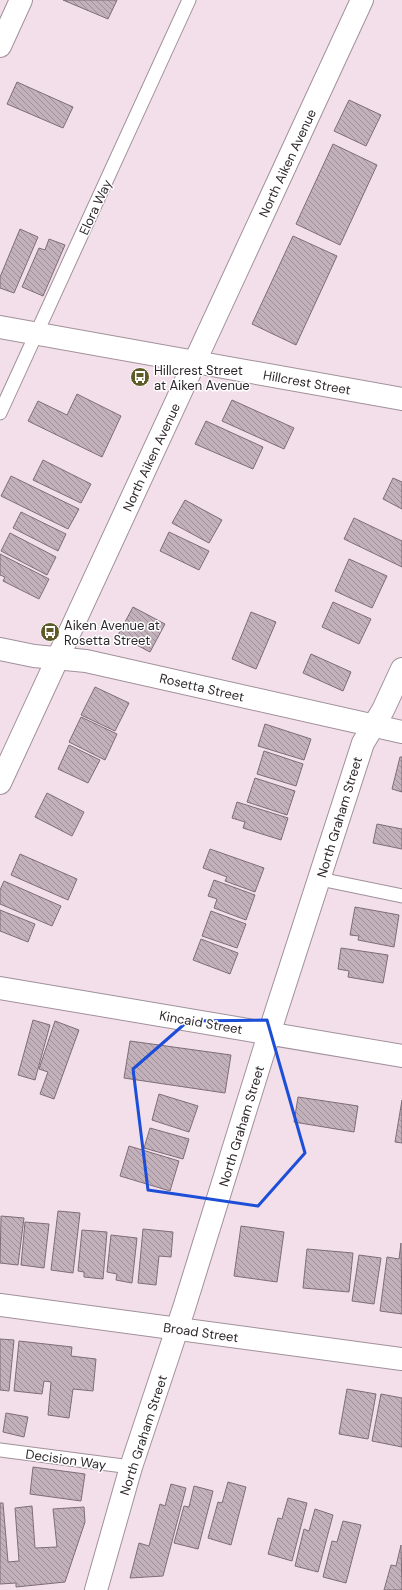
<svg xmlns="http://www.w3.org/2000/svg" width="402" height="1590" font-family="'DM Sans',sans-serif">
<defs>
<pattern id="building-back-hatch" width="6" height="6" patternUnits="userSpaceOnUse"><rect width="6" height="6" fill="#c2b0bb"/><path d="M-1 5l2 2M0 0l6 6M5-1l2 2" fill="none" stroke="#9e8f98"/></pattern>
</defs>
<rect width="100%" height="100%" fill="#f2dfea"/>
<g fill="url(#building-back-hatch)" stroke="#7e6d77">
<polygon points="63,0 117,0 108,19"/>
<polygon points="17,82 73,107 63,128 7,104"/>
<polygon points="349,100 381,115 366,146 334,131"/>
<polygon points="333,144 377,165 340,245 296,224"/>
<polygon points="20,229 38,237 14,293 0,288 0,277"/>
<polygon points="293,236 337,256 296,345 252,324"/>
<polygon points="49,239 65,245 43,296 22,287 39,248 45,250"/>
<polygon points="77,394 121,416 102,457 28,421 38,401 67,415"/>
<polygon points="232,400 294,428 284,449 222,421"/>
<polygon points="206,421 263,447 253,469 195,444"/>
<polygon points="43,460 91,484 81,503 33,480"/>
<polygon points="11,476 79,509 68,529 1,496"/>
<polygon points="393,478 402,482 402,509 383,499"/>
<polygon points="185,500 222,520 209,543 172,523"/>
<polygon points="21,512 66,534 58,551 13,528"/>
<polygon points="354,518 402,541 402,567 344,539"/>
<polygon points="169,532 209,551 199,570 160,551"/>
<polygon points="10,533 56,557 47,575 1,551"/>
<polygon points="0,554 49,579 39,599 3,581 5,577 0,575"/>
<polygon points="349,559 387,576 372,608 335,591"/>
<polygon points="333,602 371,619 359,644 322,627"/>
<polygon points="133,607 165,624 150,652 118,635"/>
<polygon points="251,612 276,622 256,669 232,659"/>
<polygon points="311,654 351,672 343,691 303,673"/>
<polygon points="95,687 129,703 115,731 81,715"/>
<polygon points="81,717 117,734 105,760 69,742"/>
<polygon points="265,724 311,739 304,760 258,746"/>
<polygon points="69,745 100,760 88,783 58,769"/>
<polygon points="264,751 303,764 296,786 257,774"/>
<polygon points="400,757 402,757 402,792 392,789"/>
<polygon points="255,778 295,791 287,815 247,802"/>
<polygon points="47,793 84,812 72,836 35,817"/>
<polygon points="237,802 288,818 281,840 243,828 245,822 232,818"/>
<polygon points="377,824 402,829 402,849 373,843"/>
<polygon points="210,849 264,868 255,892 225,881 227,877 203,868"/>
<polygon points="20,854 77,879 68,900 11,875"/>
<polygon points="214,880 255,895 246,920 214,908 217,899 208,896"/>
<polygon points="4,881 61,906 52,926 0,904 0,890"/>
<polygon points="355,907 399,915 394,947 358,940 359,936 350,935"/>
<polygon points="0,910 35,924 28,942 0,931"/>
<polygon points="211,911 246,924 237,948 202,936"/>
<polygon points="201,939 238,953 230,974 193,960"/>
<polygon points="341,948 388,955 383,983 348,977 349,971 338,969"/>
<polygon points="33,1020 50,1025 35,1080 18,1075"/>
<polygon points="55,1021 79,1030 54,1099 40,1094 48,1072 39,1069"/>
<polygon points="130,1041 231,1055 225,1093 124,1078"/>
<polygon points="159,1094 198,1106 189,1132 152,1120"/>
<polygon points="298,1097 358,1106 354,1132 294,1122"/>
<polygon points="402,1100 402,1143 395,1142"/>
<polygon points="150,1128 189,1139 183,1159 144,1148"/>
<polygon points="129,1146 179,1161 170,1191 120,1176"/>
<polygon points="58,1211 80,1213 73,1273 51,1270"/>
<polygon points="1,1216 24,1218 18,1265 0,1263"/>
<polygon points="25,1222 49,1224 44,1268 21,1265"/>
<polygon points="241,1226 284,1232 277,1282 234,1276"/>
<polygon points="143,1229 173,1232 171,1257 159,1256 156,1285 138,1283"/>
<polygon points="82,1230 107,1232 103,1279 84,1277 84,1272 78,1271"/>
<polygon points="111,1235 137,1238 132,1283 116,1280 117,1274 107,1272"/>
<polygon points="401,1243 402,1314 380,1311 387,1257 399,1259"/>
<polygon points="307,1249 353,1253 349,1292 303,1288"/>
<polygon points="359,1255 381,1258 374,1304 352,1301"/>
<polygon points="0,1339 14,1340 9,1391 0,1390"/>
<polygon points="19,1341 72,1347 71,1356 96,1359 93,1391 73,1389 69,1418 48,1415 51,1382 44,1381 42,1394 14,1391"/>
<polygon points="347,1389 376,1394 368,1439 339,1434"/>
<polygon points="381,1394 402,1398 402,1447 372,1441"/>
<polygon points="6,1413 28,1417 24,1437 3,1432"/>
<polygon points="33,1467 85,1474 81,1501 30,1494"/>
<polygon points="228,1482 246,1487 231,1545 208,1538 218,1502 222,1503"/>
<polygon points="171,1484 186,1488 163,1576 130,1578 139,1543 149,1546 160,1504 165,1506"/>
<polygon points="194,1486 213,1491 198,1549 174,1543 184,1506 189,1507"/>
<polygon points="288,1498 307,1503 292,1561 268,1554 278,1518 282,1519"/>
<polygon points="0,1503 3,1503 8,1562 19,1561 15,1508 32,1506 35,1548 57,1547 53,1509 84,1507 85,1522 65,1582 16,1587 16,1583 0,1584"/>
<polygon points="315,1509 333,1515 318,1572 295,1566 304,1529 309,1531"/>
<polygon points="343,1521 361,1525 346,1583 323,1577 332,1541 337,1542"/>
<polygon points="401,1545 402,1590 384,1590 391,1565 396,1566"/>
</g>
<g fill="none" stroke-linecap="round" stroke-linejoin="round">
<defs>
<g id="lane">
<polyline points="0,413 189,0"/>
<polyline points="320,879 402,896"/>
<polyline points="0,1450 131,1467"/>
</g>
<g id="street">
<polyline points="0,46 21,0"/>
<polyline points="0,327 402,399"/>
<polyline points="0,649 34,656 86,661 402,732"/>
<polyline points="0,783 362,0"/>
<polyline points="0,988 402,1056"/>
<polyline points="0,1305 402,1359"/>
<polyline points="96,1590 131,1467 184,1308 275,1015 363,743 383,710 402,669"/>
</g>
</defs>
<use href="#lane" stroke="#a1909a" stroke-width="15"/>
<use href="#street" stroke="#a1909a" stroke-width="24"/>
<use href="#lane" stroke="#fff" stroke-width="13"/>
<use href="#street" stroke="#fff" stroke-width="22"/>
</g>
<path fill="none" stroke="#1d4ed8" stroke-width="3" stroke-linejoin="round" d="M267 1020 305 1153 258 1206 148 1190 133 1069 188 1021Z"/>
<defs>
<symbol id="bus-disc" viewBox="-11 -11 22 22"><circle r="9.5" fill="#5d5b27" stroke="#fff"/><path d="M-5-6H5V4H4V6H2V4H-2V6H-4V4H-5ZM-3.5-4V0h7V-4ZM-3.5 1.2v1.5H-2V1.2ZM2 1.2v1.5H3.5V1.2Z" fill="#fff"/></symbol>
</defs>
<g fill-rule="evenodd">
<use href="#bus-disc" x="129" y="366" width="22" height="22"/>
<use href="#bus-disc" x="39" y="621" width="22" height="22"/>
</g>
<g text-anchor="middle" stroke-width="3" stroke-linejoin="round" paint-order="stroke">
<g font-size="13" fill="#2e282c" stroke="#fff">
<text transform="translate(287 163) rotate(-65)" y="5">North Aiken Avenue</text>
<text transform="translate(95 207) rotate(-65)" y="5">Elora Way</text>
<text transform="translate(307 382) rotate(10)" y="5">Hillcrest Street</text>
<text transform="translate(151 457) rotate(-65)" y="5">North Aiken Avenue</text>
<text transform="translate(202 687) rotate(13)" y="5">Rosetta Street</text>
<text transform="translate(339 817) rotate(-73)" y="5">North Graham Street</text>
<text transform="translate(201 1022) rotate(10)" y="5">Kincaid Street</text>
<text transform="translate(241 1126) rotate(-73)" y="5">North Graham Street</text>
<text transform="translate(201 1332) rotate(8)" y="5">Broad Street</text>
<text transform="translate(143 1435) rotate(-72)" y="5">North Graham Street</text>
<text transform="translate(66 1459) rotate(8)" y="5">Decision Way</text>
</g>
<g font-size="13" fill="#2e282c" stroke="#fff" text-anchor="start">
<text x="154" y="375">Hillcrest Street<tspan x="154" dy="15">at Aiken Avenue</tspan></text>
<text x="64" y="630">Aiken Avenue at<tspan x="64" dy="15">Rosetta Street</tspan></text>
</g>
</g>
</svg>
